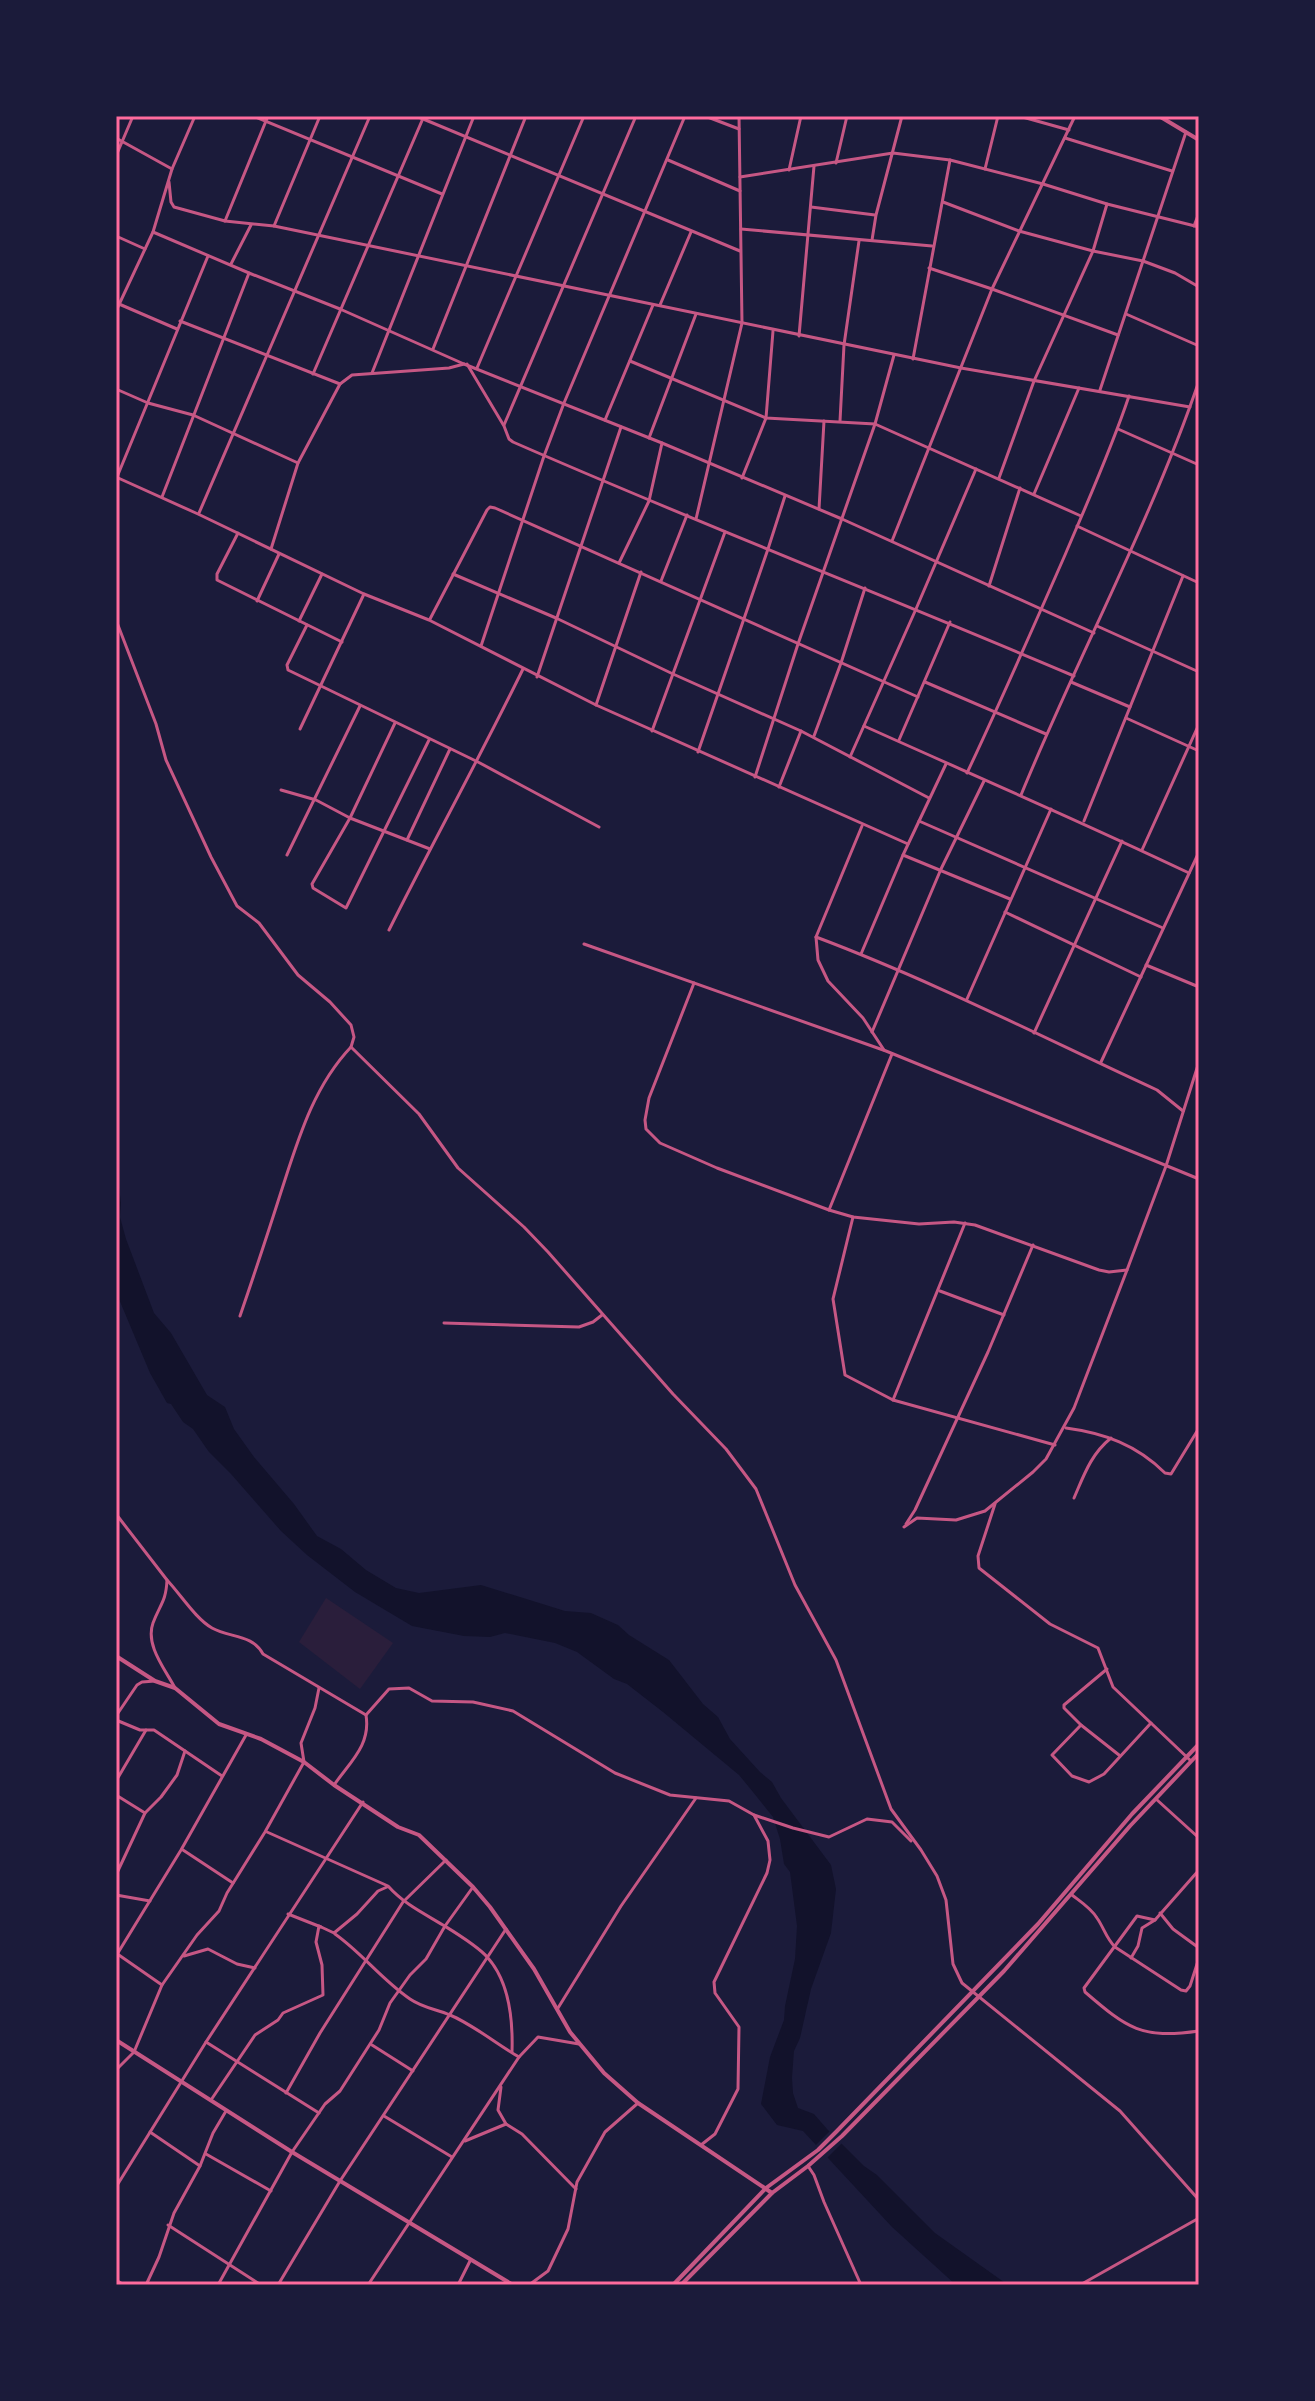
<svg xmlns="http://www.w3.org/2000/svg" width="1315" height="2401" font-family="'Asap Condensed',sans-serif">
<rect width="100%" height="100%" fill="#1b1b3a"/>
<polygon fill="#2a1e3b" points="326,1598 393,1643 360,1689 299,1642"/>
<polygon fill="#12122b" points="116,1163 121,1203 120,1217 126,1239 154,1313 171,1333 207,1395 225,1407 234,1429 254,1457 294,1504 317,1536 341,1549 366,1570 396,1588 419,1593 481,1585 565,1611 591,1613 618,1625 629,1635 669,1660 703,1704 718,1717 730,1739 760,1772 772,1782 781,1798 831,1865 836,1889 831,1933 811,1989 800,2038 794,2051 792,2078 793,2093 798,2108 814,2114 827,2129 864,2166 877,2175 935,2233 1008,2285 956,2285 892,2227 803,2131 777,2125 761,2104 770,2057 784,2020 785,2006 795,1959 797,1926 790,1872 784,1864 780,1839 773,1817 753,1792 739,1775 663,1712 627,1684 614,1679 577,1652 555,1643 505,1633 490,1637 464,1636 412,1626 355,1592 307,1555 281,1531 231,1474 209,1452 193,1429 183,1422 171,1404 167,1403 150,1373 116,1292"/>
<polygon fill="#1b1b3a" points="832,2129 845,2140 826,2159 814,2147"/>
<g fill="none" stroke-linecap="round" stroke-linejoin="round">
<g stroke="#c65784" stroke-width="3">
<polyline points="253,116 442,194"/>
<polyline points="416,116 740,251"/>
<polyline points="705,116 739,129"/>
<polyline points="1019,116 1069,130"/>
<polyline points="116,138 172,169"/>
<polyline points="1065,138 1172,171"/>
<polyline points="116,156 133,116"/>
<polyline points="668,160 740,191"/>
<polyline points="836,163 847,116"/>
<polyline points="985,169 998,116"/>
<polyline points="789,170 801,116"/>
<polyline points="740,177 893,153 950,160 1043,184 1107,204 1199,227"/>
<polyline points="169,182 171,202 174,207 225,221 274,226 961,368 1190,407"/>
<polyline points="943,202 1019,231 1093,251 1143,261 1175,273 1199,287"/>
<polyline points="811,207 875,215"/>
<polyline points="225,221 268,116"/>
<polyline points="274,226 320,116"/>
<polyline points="1194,226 1199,213"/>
<polyline points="741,229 932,246"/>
<polyline points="153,232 249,273 340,309 464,364 662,443 842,519 1094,633"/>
<polyline points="116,236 145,249"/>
<polyline points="872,240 876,215 902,116"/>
<polyline points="231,264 251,225"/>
<polyline points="929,268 992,289 1118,335"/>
<polyline points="119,304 177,329"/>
<polyline points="660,305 691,232"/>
<polyline points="116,311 153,232 172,169 195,116"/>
<polyline points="1126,314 1199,346"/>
<polyline points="180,321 340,384 352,375 449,368 464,364"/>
<polyline points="799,336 814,166"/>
<polyline points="433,349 526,116"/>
<polyline points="913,359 950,160"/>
<polyline points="630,361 766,418 875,424 1081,516"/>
<path d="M467 364 504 426 509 439 513 442C698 523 888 597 1074 676"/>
<polyline points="477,368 584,116"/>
<polyline points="372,373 474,116"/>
<polyline points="313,374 424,116"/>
<polyline points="116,389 148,403 193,415 298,463"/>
<polyline points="1100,390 1186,132"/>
<polyline points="605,420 653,305"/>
<polyline points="840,421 844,345 859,241"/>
<polyline points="504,425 636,116"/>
<polyline points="1118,429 1199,465"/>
<polyline points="649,438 696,314"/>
<polyline points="116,477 198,514 364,594 429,620 596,705 908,844"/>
<polyline points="117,477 208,256"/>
<polyline points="742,478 766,418 773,331"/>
<polyline points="999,478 1034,381 1093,251 1107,204"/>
<polyline points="1034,494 1079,388"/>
<polyline points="162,497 249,273"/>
<polyline points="819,509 824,421"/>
<polyline points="199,513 370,116"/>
<polyline points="696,519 742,323 739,116"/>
<polyline points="1077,526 1199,583"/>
<polyline points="238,533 217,574 217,580 342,642"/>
<polyline points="892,541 992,289 1075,116"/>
<polyline points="271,549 298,463 340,384"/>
<polyline points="619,563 649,501 662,443"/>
<polyline points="453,574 556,618 673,674 801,731 929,798"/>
<polyline points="661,581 687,515"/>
<polyline points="989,586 1020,488"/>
<polyline points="257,601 279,554"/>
<polyline points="430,619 487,510 490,507 495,508 918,697"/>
<polyline points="116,620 156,724 166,760 211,857 237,906 259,923 298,975 330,1002 351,1025 354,1037 351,1047 419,1114 458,1168 524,1227 548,1252 673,1394 726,1449 756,1489 795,1585 836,1660 891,1809 921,1850 937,1876 946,1900 953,1964 962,1983 1120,2111 1199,2200"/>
<polyline points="299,621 322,574"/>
<polyline points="307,625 287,665 288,670 478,762 599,827"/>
<polyline points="1097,626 1199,672"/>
<polyline points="481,646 544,456 564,403 685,116"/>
<polyline points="537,677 621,427"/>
<polyline points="925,682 1046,734"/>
<polyline points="1071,682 1130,707"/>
<polyline points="596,705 641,572"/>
<polyline points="1126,718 1199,751"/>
<polyline points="395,723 350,818 312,884 313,888 346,908 429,740"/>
<path d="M864 726C973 775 1082 822 1189 873"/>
<polyline points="300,729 364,594"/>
<polyline points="652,731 725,532"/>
<polyline points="814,736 841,663 865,588"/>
<polyline points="899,740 950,622"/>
<polyline points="698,752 768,549 785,496"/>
<polyline points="850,757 916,609 976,469"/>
<path d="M967 773C1001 701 1033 628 1065 555 1087 503 1111 450 1129 396"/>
<polyline points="755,777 798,644 875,424 894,355"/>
<polyline points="779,787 801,731"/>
<polyline points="281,790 316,800 350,818 430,849"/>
<path d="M1021 795C1078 656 1150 524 1199 381"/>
<polyline points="919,821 1163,928"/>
<polyline points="1084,821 1183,576"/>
<polyline points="862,826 816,937 818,960 828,981 863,1018 884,1050"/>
<polyline points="407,840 450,749"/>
<polyline points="1142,850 1199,724"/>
<polyline points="287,855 360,706"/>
<polyline points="903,855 1010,899"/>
<polyline points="1005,912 1141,977"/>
<path d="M389 930C433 842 480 757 523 669"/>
<path d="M816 937C933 981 1044 1038 1157 1090L1183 1111"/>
<polyline points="584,944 886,1051 1199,1179"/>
<polyline points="861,954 903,855 946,764"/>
<polyline points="1146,965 1199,987"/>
<polyline points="694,983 649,1098 645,1120 646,1129 660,1143 717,1168 829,1210 853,1217 919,1224 954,1222 975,1225 1099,1270 1109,1272 1127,1270"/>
<polyline points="967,999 1051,809"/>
<polyline points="872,1032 941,869 984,781"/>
<polyline points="1034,1033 1122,841"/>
<polyline points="1101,1062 1199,852"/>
<polyline points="829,1210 892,1054"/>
<polyline points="853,1217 833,1299 845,1375 893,1400 1055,1445"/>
<polyline points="940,1291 1004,1315"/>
<path d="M240 1316C254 1275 268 1233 281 1192 298 1140 313 1087 351 1047"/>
<polyline points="444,1323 579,1327 593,1322 602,1315"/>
<polyline points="893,1400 965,1223"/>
<path d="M1066 1428C1104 1433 1137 1445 1165 1473L1171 1474 1199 1428"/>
<path d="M1074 1498C1084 1475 1091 1454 1111 1438"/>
<polyline points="995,1504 978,1556 979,1568 1050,1624 1098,1648 1113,1687 1191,1761"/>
<path d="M116 1514 167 1580C166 1602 160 1604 153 1623 145 1645 165 1669 175 1688"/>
<polyline points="906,1524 915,1510 988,1352 1033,1245"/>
<polyline points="904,1527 917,1518 956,1520 985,1511 1033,1472 1046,1459 1074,1408 1127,1270 1166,1166 1199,1062"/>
<path d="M167 1580C181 1595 196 1619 212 1628 230 1638 252 1634 263 1654L366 1715C371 1745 350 1762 334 1785"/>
<polyline points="1107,1669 1064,1705 1064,1708 1081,1725 1119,1755"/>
<polyline points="366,1715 389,1689 409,1688 432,1701 473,1702 513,1711 615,1773 670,1795 729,1801 754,1815 768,1841 770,1860 767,1873 714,1982 715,1993 739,2027 738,2089 715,2134 701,2145"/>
<polyline points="116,1716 137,1685 142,1682 155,1681"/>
<polyline points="116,1720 140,1730 154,1730 222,1776"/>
<polyline points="1081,1725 1052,1755 1072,1776 1089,1782 1104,1774 1151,1723"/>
<polyline points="116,1781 146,1730"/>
<polyline points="116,1795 145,1813"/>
<polyline points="1156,1799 1199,1838"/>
<polyline points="754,1815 793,1828 829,1837 867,1819 892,1822 911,1841"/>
<path d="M267 1832 388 1886C404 1904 423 1913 443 1925 456 1933 479 1947 488 1958 510 1983 513 2021 512 2052"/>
<polyline points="183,1850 233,1883"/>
<polyline points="116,1875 145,1813 161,1797 177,1775 185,1751"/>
<polyline points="116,1895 150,1901"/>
<path d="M1072 1895C1081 1902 1091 1908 1097 1918 1104 1928 1106 1938 1115 1947L1181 1990 1186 1991 1190 1986 1199 1958"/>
<polyline points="1160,1913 1173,1929 1199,1948"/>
<polyline points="288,1914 321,1927"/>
<path d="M1155 1920 1137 1916 1084 1988 1085 1992C1128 2029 1141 2039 1199 2031"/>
<path d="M335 1934C362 1953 382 1980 410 1999 423 2008 436 2009 450 2015 472 2024 498 2045 519 2057"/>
<polyline points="116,1953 162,1985"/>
<polyline points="116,1956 181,1850 246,1735"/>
<polyline points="184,1956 208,1949 237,1964 255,1968"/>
<polyline points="1131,1958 1138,1946 1142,1928 1155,1920 1199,1870"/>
<polyline points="558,2008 621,1906 696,1798"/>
<polyline points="206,2042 319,2113"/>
<polyline points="372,2045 413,2071"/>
<polyline points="116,2070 134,2052 162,1985 197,1935 219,1911 227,1893 265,1832 304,1762 301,1743 315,1708 319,1688"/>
<polyline points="501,2087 498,2110 506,2124"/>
<polyline points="286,2093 320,2033 403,1902 446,1860"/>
<polyline points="211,2100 255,2035 278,2020 283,2013 323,1995 322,1965 316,1942 319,1926 334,1933 357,1914 378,1891 387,1887"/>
<polyline points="384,2116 452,2157"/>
<polyline points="150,2132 200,2166"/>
<polyline points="465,2141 506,2124 522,2134 576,2189"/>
<polyline points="206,2154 271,2191"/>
<polyline points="808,2166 814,2175 824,2202 861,2285"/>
<polyline points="116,2187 206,2042 363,1802"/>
<polyline points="168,2225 261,2285"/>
<polyline points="116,2280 124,2285"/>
<polyline points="146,2285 159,2257 174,2213 200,2166 213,2133 226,2111"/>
<polyline points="218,2285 292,2152 325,2104 340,2091 379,2030 390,2003 410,1975 426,1959 445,1926 473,1887"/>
<polyline points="278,2285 340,2181 506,1929"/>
<polyline points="368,2285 519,2057 538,2037 579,2044"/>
<polyline points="458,2285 470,2261"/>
<polyline points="529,2285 548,2271 568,2229 577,2182 605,2132 638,2103"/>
<polyline points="1080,2285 1199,2218"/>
</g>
<g stroke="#c65784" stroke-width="4">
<polyline points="1159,116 1199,140"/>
<polyline points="116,1656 155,1681 175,1688 219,1724 261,1739 304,1762 334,1785 398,1827 419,1835 473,1887 490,1907 534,1969 570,2032 604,2073 638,2103 772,2193"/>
<polyline points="116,2040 292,2152 513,2285"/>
<polyline points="673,2285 766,2188 818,2150 837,2131 1038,1924 1132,1814 1199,1744"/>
<polyline points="681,2285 772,2193 808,2166 842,2136 1004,1971 1130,1826 1199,1753"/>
</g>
</g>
<rect width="1315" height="2401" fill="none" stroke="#1b1b3a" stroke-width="236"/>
<rect x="118" y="118" width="1079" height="2165" fill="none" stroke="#ff6b9d" stroke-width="3"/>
</svg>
